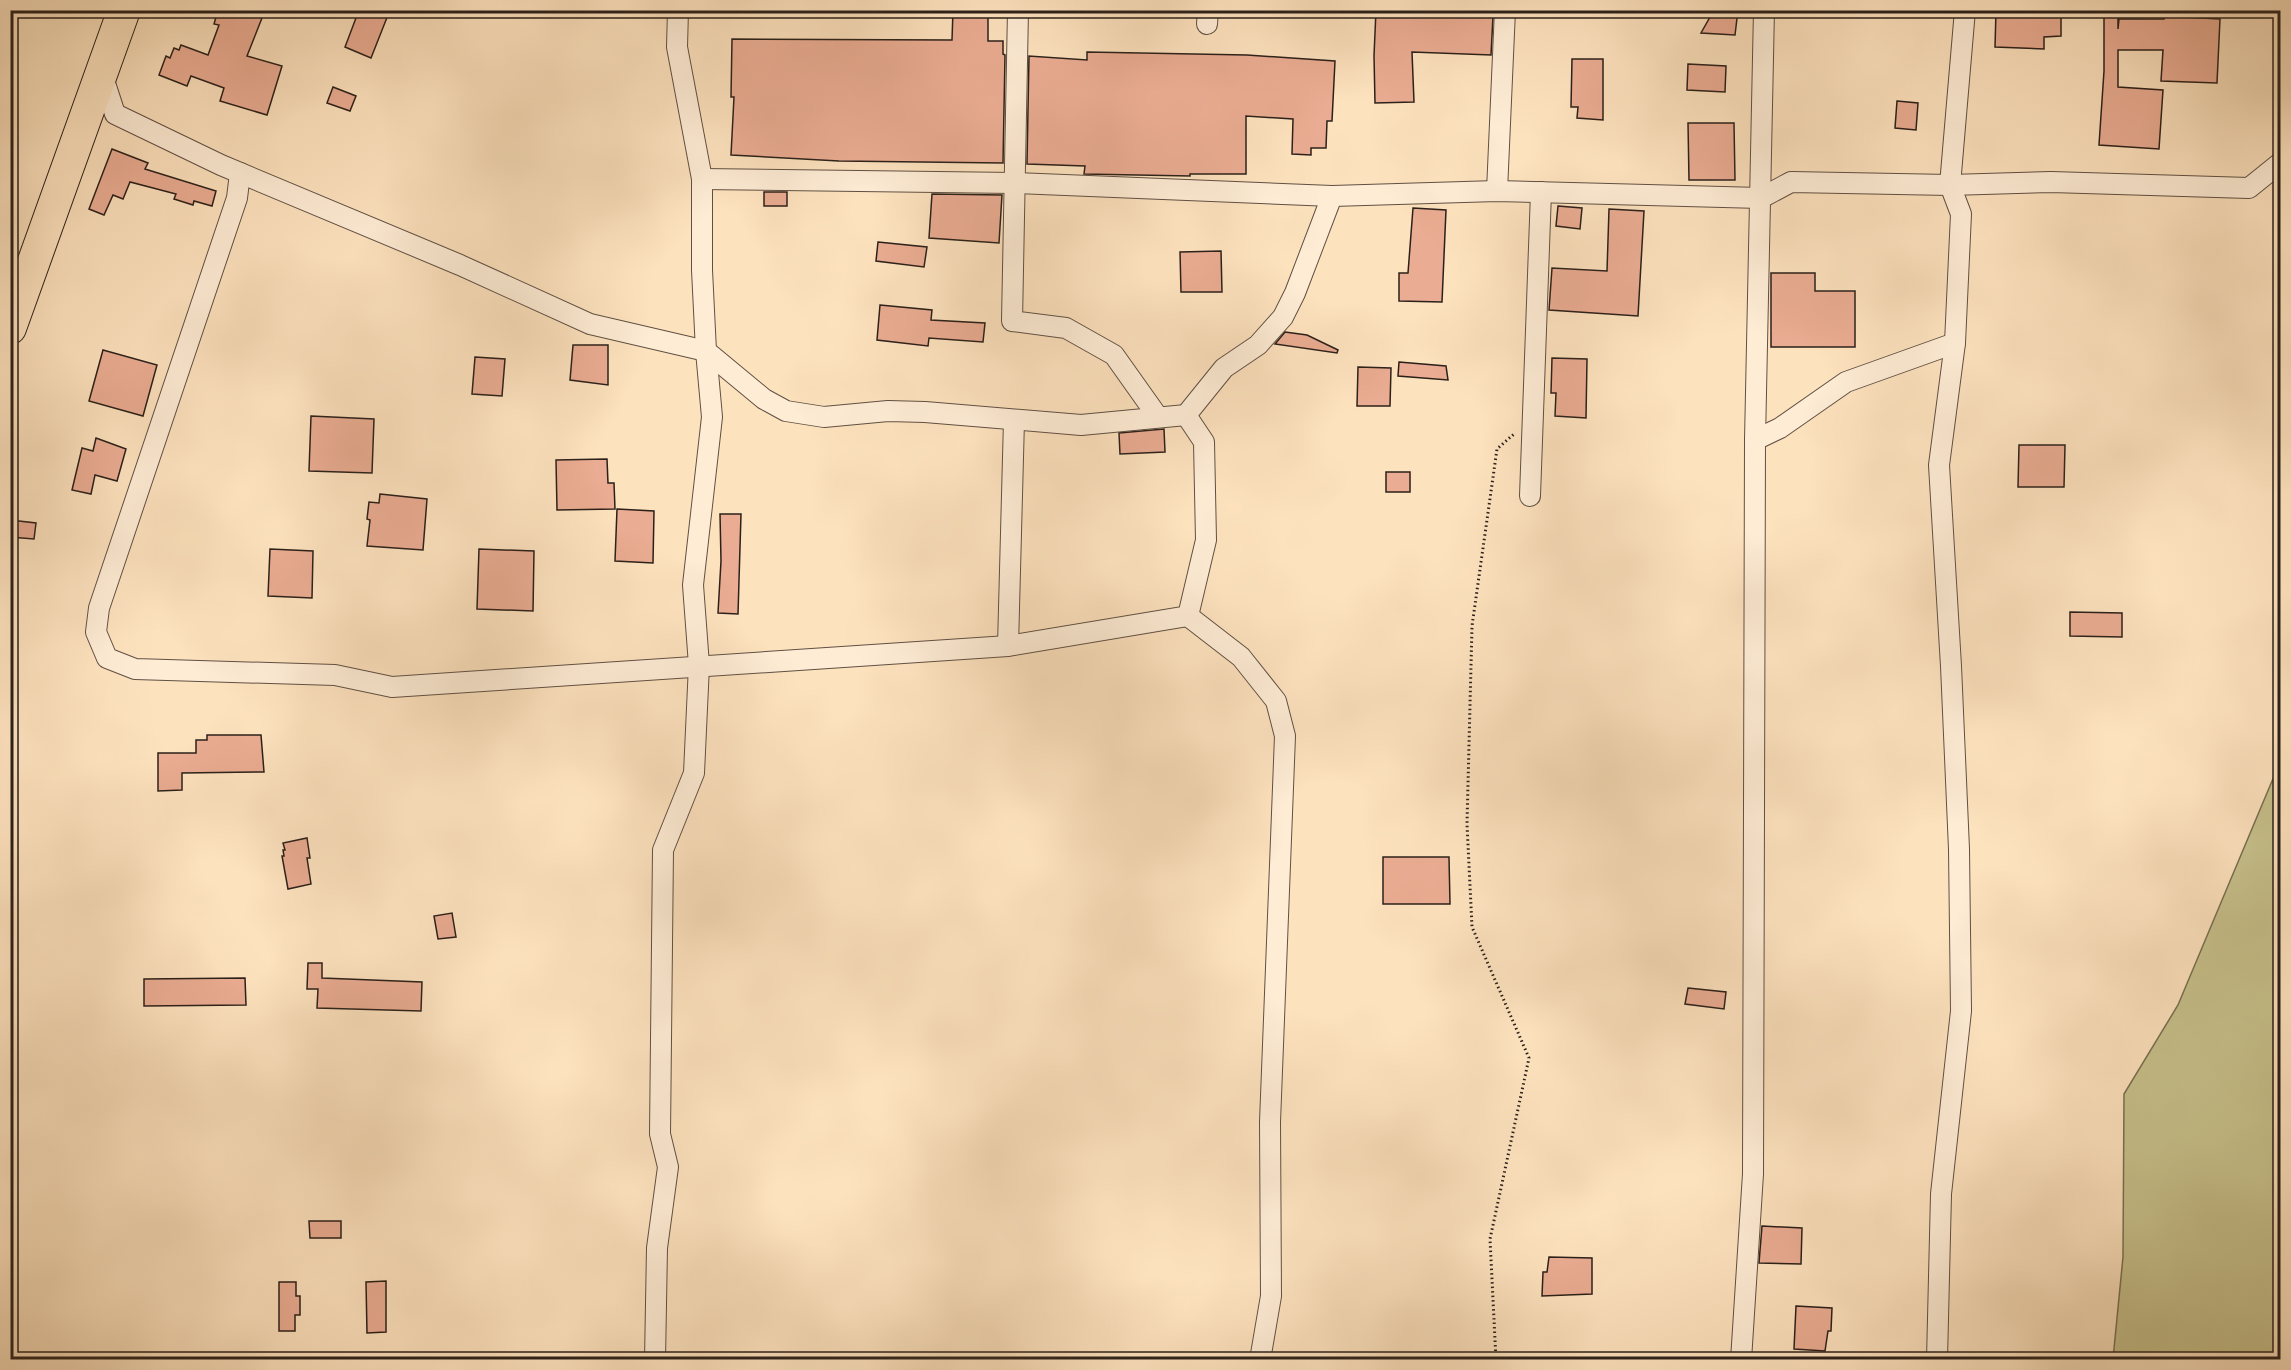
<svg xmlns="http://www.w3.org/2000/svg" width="2291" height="1370" font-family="'IM FELL Great Primer',serif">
<rect width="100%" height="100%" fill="#fde2be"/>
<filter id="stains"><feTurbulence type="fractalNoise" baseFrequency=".00333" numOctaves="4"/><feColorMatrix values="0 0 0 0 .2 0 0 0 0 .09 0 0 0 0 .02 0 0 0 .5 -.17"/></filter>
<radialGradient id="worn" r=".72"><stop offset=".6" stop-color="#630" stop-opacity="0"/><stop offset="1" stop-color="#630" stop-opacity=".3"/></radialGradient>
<polygon fill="#c7c18c" stroke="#797053" stroke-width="1.5" points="2280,762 2280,1359 2113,1359 2123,1257 2124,1094 2178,1005"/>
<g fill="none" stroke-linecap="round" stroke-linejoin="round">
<polyline stroke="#727f72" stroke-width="5" points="2277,1360 2280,1336"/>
</g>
<g fill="#eaac92" stroke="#2b201a" stroke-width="1.5">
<polygon points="218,10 236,10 262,18 247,56 282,66 267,115 220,101 224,88 191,76 187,86 159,75 166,56 170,58 174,48 179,50 181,45 208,55 219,25 214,24"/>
<polygon points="359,10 377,10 388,15 371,58 345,47"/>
<polygon points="953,10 988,10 988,41 1003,41 1003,54 1005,55 1003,163 839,161 731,155 734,97 731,97 732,39 952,40"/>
<polygon points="1376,10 1430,10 1493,16 1491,55 1412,52 1414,102 1375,103 1374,56"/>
<polygon points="1714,10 1738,10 1735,35 1701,33"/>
<polygon points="1996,11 2061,14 2061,36 2044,37 2044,49 1995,47"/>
<polygon points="2104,12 2118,12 2118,29 2119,19 2164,19 2164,16 2220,19 2217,83 2161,81 2163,50 2118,50 2118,87 2163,90 2159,149 2099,145 2104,71"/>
<polygon points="1087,52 1247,55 1335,61 1332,121 1327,121 1326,148 1311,148 1311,155 1292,154 1293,119 1246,116 1246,174 1190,174 1190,176 1084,174 1085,166 1027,164 1029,56 1087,60"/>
<polygon points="1572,59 1603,59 1603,120 1577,118 1578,107 1571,107"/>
<polygon points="1688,64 1726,66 1725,92 1687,90"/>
<polygon points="333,87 356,96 350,111 327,103"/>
<polygon points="1897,101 1918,103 1916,130 1895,128"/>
<polygon points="1688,123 1734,123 1735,180 1689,180"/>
<polygon points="112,149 148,163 145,169 216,191 212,206 194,201 193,205 174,199 176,194 130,182 123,199 113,195 104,215 89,209"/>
<rect x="764" y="192" width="23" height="14"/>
<polygon points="932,194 1002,195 999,243 929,238"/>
<polygon points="1558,206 1582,208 1580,229 1556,226"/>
<polygon points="1413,208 1446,210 1442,302 1399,301 1399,273 1408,273"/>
<polygon points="1609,209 1644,211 1638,316 1549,310 1552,268 1607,271"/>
<polygon points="878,242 927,247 924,267 876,261"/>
<polygon points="1221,251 1222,292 1181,292 1180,252"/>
<polygon points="1771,273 1815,273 1815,291 1855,291 1855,347 1771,347"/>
<polygon points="880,305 932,310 931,320 985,323 983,342 929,338 928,346 877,340"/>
<polygon points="1285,332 1307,335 1338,350 1337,353 1275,344"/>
<polygon points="573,345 608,345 608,385 570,380"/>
<polygon points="103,350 157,365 143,416 89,401"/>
<polygon points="475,357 505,359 502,396 472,394"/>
<polygon points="1552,358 1587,359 1586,418 1555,416 1556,393 1551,393"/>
<polygon points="1399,362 1446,366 1448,380 1398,376"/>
<polygon points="1358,367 1391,368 1390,406 1357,406"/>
<polygon points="311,416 374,419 372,473 309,471"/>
<polygon points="1164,429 1165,452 1120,454 1119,433"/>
<polygon points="96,438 126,449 117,481 95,475 91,494 72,490 82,448 93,451"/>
<polygon points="2019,445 2065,445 2064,487 2018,487"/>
<polygon points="607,459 608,483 614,483 615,509 557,510 556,460"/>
<rect x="1386" y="472" width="24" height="20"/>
<polygon points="380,494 427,499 423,550 367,546 370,520 367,519 369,502 379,503"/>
<polygon points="617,509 654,511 653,563 615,561"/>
<polygon points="720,514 741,514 738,614 718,613 721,561"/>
<polygon points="10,520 36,523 34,539 10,537"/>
<polygon points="270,549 313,551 312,598 268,596"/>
<polygon points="479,549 534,551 533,611 477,609"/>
<polygon points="2070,612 2122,613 2122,637 2070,636"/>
<polygon points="207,735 261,735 264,772 182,773 182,790 158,791 158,753 196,753 196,740 207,740"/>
<polygon points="307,838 310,858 307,858 311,884 288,889 282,856 284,856 283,850 285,850 283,843"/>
<polygon points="1383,857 1449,857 1450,904 1383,904"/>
<polygon points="452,913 456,937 438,939 434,916"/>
<polygon points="308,963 322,963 322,978 422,982 421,1011 317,1008 318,989 307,989"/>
<polygon points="245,978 246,1005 144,1006 144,979"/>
<polygon points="1688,988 1726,992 1724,1009 1685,1004"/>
<polygon points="309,1221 341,1221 341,1238 310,1238"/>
<polygon points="1762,1226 1802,1228 1801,1264 1759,1263"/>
<polygon points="1549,1257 1592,1258 1592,1294 1542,1296 1543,1272 1547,1272"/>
<polygon points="386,1281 386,1332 367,1333 366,1282"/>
<polygon points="279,1282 296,1282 296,1296 300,1296 300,1315 295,1315 295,1331 279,1331"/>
<polygon points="1796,1306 1832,1308 1831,1331 1828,1331 1825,1351 1794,1349"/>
</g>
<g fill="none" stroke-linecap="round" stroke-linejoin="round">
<defs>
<g id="street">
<polyline points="1018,10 1012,321 1066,328 1114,355 1158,417"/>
<polyline points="1207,24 1208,10"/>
<polyline points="102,74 115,114 221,165 460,265 590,324 706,351 764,399 786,411 824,417 888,411 925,412 1081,425 1186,415 1224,368 1258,345 1283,317 1295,293 1332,196"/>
<polyline points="240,173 237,198 99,608 96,632 107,658 135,669 335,675 392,687 1008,646 1188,616 1206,540 1204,442 1186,415"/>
<polyline points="702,179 1015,183 1332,196 1497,191 1761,198 1791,182 1950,185 2051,182 2249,188 2280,163"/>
<polyline points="1497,191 1505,10"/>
<polyline points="1755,440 1780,428 1846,382 1955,343"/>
<polyline points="1530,496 1541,192"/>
<polyline points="1188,616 1241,657 1276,701 1285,736 1270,1122 1271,1296 1260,1360"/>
<polyline points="1008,646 1014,420"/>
<polyline points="655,1360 657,1248 668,1167 660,1134 663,850 694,773 699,665 693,585 712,417 706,351 702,270 702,179 677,47 678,10"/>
<polyline points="1741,1360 1753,1174 1755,440 1764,10"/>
<polyline points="1937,1360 1941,1194 1961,1011 1959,849 1951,666 1939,465 1955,343 1961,214 1950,185 1965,10"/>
</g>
<polyline id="primary" points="10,328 124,10"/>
</defs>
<use href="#street" stroke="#605043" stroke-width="22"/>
<use href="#primary" stroke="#2b201a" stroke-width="34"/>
<polyline stroke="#2b201a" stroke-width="3" stroke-dasharray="1.5 3" stroke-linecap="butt" points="1496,1360 1490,1239 1529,1058 1472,927 1467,824 1472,626 1497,449 1514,434"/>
<use href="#street" stroke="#feecd5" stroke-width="20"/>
<use href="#primary" stroke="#fde2be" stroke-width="32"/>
</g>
<rect width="2291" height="1370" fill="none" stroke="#fde2be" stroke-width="36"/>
<rect x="12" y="12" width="2267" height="1346" fill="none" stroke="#2b201a" stroke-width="3"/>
<rect x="18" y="18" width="2255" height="1334" fill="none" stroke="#2b201a" stroke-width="1.5"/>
<rect width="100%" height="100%" filter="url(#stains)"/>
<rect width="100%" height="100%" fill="url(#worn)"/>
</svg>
